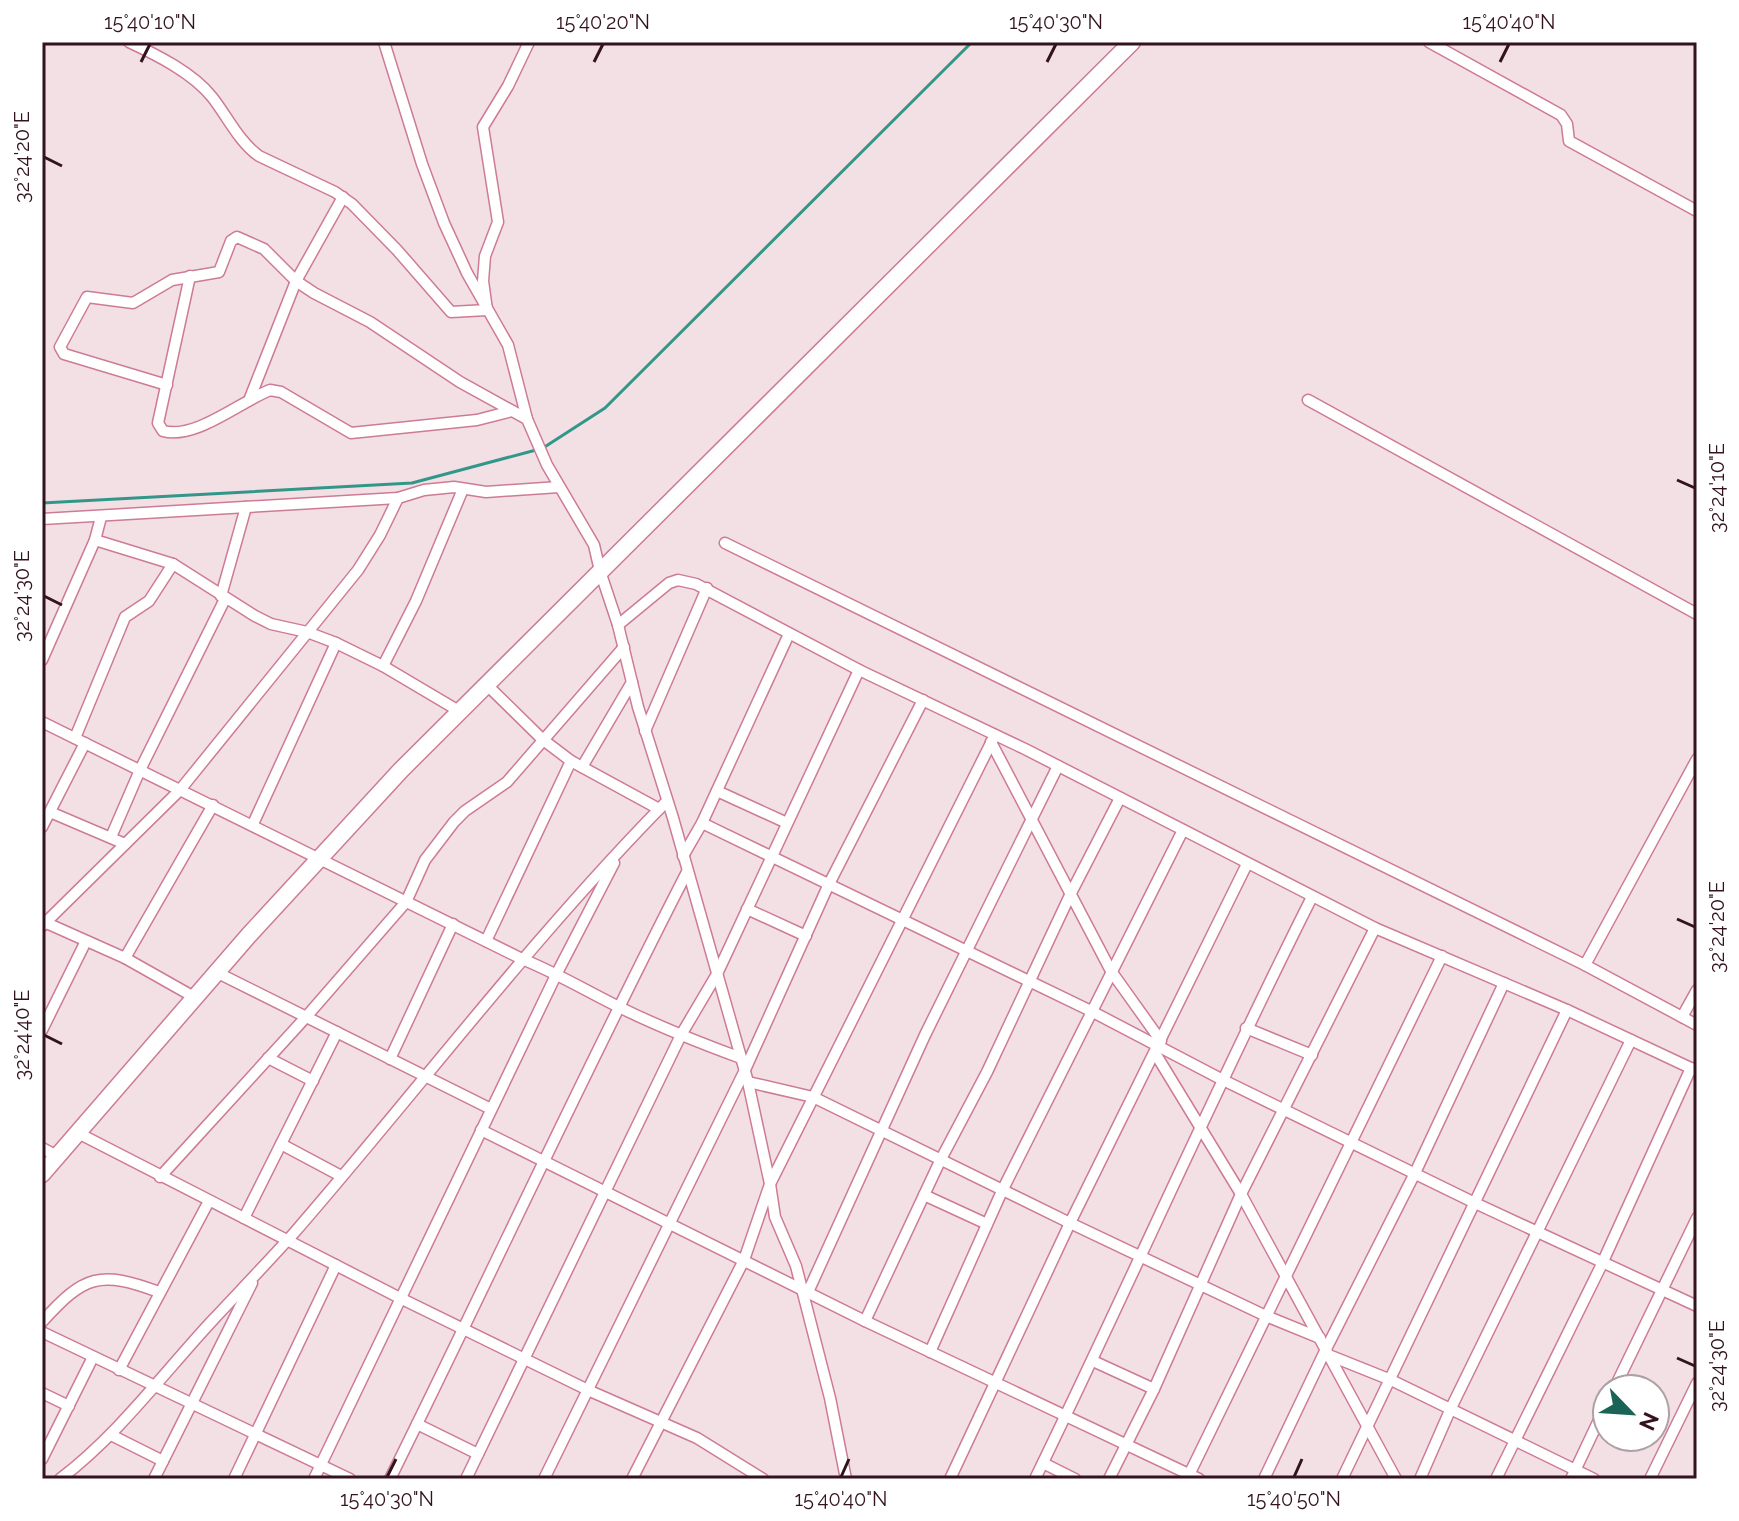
<svg xmlns="http://www.w3.org/2000/svg" width="1739" height="1521" font-family="Raleway,sans-serif">
<rect width="100%" height="100%" fill="#f3e0e5"/>
<g fill="none" stroke-linecap="round" stroke-linejoin="round">
<g stroke="#329689" stroke-width="3">
<polyline points="543,448 605,408 972,42"/>
<polyline points="42,503 412,483 536,450"/>
</g>
<defs>
<g id="minor">
<path d="M129 42C157 55 193 73 212 97 227 116 239 142 259 156L335 192 352 204 397 250 451 312 487 310 483 281 485 256 498 222 483 127 508 86 529 42"/>
<polyline points="384,42 422,164 444,223 467,273 508,345 527,419 547,465 594,545 600,571 618,625 638,707 673,818 748,1082 770,1184 775,1217 796,1266 830,1398 846,1479"/>
<polyline points="1429,42 1561,115 1567,124 1569,141 1697,211"/>
<path d="M190 276 158 423 163 431C195 440 240 402 270 390L281 392 351 433 477 420 512 411"/>
<polyline points="167,385 64,354 60,347 87,297 133,303 172,280 219,272 231,241 237,237 264,249 296,281 314,293 370,322 460,382 527,419"/>
<polyline points="250,398 296,281 343,197"/>
<polyline points="1308,400 1697,614"/>
<polyline points="42,519 398,498 424,490 454,487 486,492 559,487"/>
<polyline points="95,540 173,564 255,616 271,624 307,632 336,643 383,666 459,711"/>
<polyline points="725,543 1585,965 1697,1025"/>
<polyline points="221,596 246,507"/>
<polyline points="618,625 669,583 678,580 696,584 859,670 1025,749 1375,928 1567,1010 1697,1071"/>
<polyline points="42,660 95,540 101,517"/>
<polyline points="383,666 416,601 463,489"/>
<polyline points="486,684 542,739 571,761 659,809"/>
<path d="M42 722 522 959C557 973 588 992 621 1008 660 1027 700 1043 741 1058"/>
<polyline points="645,731 707,588"/>
<polyline points="75,738 125,617 149,601 173,564"/>
<polyline points="991,742 1111,971 1161,1041"/>
<polyline points="582,767 632,682"/>
<polyline points="717,791 787,823"/>
<polyline points="50,812 125,844"/>
<polyline points="702,823 1091,1011 1221,1079 1475,1203 1697,1306"/>
<polyline points="253,824 336,643"/>
<polyline points="42,827 85,743"/>
<polyline points="111,837 140,770 225,599"/>
<polyline points="683,856 702,823 789,634"/>
<polyline points="747,909 806,936"/>
<polyline points="42,921 125,958 194,997"/>
<polyline points="42,926 180,790 358,570 380,535 398,498"/>
<polyline points="486,941 571,761"/>
<polyline points="125,958 213,805"/>
<polyline points="1585,965 1697,759"/>
<polyline points="216,972 491,1109"/>
<polyline points="1682,1017 1697,990"/>
<polyline points="1246,1028 1312,1055"/>
<polyline points="42,1030 86,941"/>
<polyline points="1155,1053 1241,1194 1396,1479"/>
<polyline points="268,1058 313,1081"/>
<polyline points="390,1059 453,924"/>
<polyline points="748,1082 813,1097 1070,1223 1266,1316 1320,1338"/>
<polyline points="481,1130 865,1321 1199,1479"/>
<polyline points="78,1133 400,1298 590,1391 697,1438 763,1479"/>
<polyline points="281,1144 341,1176"/>
<polyline points="42,1148 57,1156"/>
<polyline points="160,1177 306,1017 406,902 425,860 454,822 465,811 507,782 624,647"/>
<polyline points="924,1195 987,1224"/>
<polyline points="244,1218 337,1032"/>
<polyline points="808,1292 925,1035 1058,766"/>
<polyline points="865,1321 940,1161 987,1072 1071,893 1120,798"/>
<path d="M42 1322C84 1275 100 1270 159 1292"/>
<polyline points="42,1332 350,1479"/>
<polyline points="930,1352 1002,1191 1183,830"/>
<polyline points="1331,1356 1391,1380 1594,1479"/>
<polyline points="1093,1361 1154,1389"/>
<polyline points="119,1370 209,1201"/>
<polyline points="1614,1389 1697,1218"/>
<polyline points="42,1393 69,1406"/>
<polyline points="417,1424 478,1454"/>
<polyline points="111,1435 163,1461"/>
<polyline points="42,1459 93,1357"/>
<polyline points="1043,1463 1075,1479"/>
<path d="M60 1479C118 1435 162 1375 211 1322 239 1292 267 1263 294 1233 419 1089 533 937 667 801"/>
<polyline points="154,1479 252,1283"/>
<polyline points="234,1479 336,1265"/>
<polyline points="314,1479 557,973 614,863"/>
<path d="M390 1479C490 1277 584 1072 687 872"/>
<polyline points="466,1479 681,1035 717,974 859,670"/>
<polyline points="544,1479 744,1072 828,886 923,700"/>
<polyline points="632,1479 744,1260 770,1184 995,735"/>
<polyline points="950,1479 1070,1223 1247,864"/>
<path d="M1035 1479C1129 1286 1215 1089 1312 897"/>
<polyline points="1109,1479 1154,1389 1241,1194 1375,928"/>
<polyline points="1187,1479 1442,956"/>
<polyline points="1264,1479 1326,1349 1415,1173 1504,983"/>
<polyline points="1342,1479 1567,1010"/>
<polyline points="1420,1479 1451,1408 1631,1040"/>
<polyline points="1496,1479 1600,1268 1691,1068"/>
<polyline points="1571,1479 1607,1403"/>
<polyline points="1650,1479 1697,1383"/>
</g>
<polyline id="trunk" points="42,1174 249,935 401,770 1132,42"/>
</defs>
<use href="#minor" stroke="#ce7b95" stroke-width="13"/>
<use href="#trunk" stroke="#ce7b95" stroke-width="19"/>
<use href="#minor" stroke="#fff" stroke-width="10"/>
<use href="#trunk" stroke="#fff" stroke-width="16"/>
</g>
<path fill="none" stroke="#33131e" stroke-width="3" d="M141 62 150 44M594 62 603 44M1047 62 1056 44M1500 62 1509 44M44 157 62 166M1677 480 1695 488M44 596 62 605M1677 919 1695 927M44 1035 62 1044M1677 1358 1695 1366M387 1477 396 1459M841 1477 849 1459M1294 1477 1302 1459"/>
<rect width="1739" height="1521" fill="none" stroke="#ffffff" stroke-width="88"/>
<g transform="translate(1631 1413) rotate(115)"><circle r="38" fill="#ffffff" stroke="#ada1a5" stroke-width="2"/>
<path d="M0-6L14 30L0 20L-14 30Z" fill="#1a6357"/>
<text y="-12" font-size="22" font-weight="bold" text-anchor="middle" fill="#33131e">N</text>
</g>
<rect x="44" y="44" width="1651" height="1433" fill="none" stroke="#33131e" stroke-width="3"/>
<g font-size="20" text-anchor="middle" fill="#33131e">
<text x="150" y="29">15°40'10"N</text>
<text x="603" y="29">15°40'20"N</text>
<text x="1056" y="29">15°40'30"N</text>
<text x="1509" y="29">15°40'40"N</text>
<text transform="translate(22 157) rotate(-90)" y="7">32°24'20"E</text>
<text transform="translate(1717 488) rotate(-90)" y="7">32°24'10"E</text>
<text transform="translate(22 596) rotate(-90)" y="7">32°24'30"E</text>
<text transform="translate(1717 927) rotate(-90)" y="7">32°24'20"E</text>
<text transform="translate(22 1035) rotate(-90)" y="7">32°24'40"E</text>
<text transform="translate(1717 1366) rotate(-90)" y="7">32°24'30"E</text>
<text x="387" y="1506">15°40'30"N</text>
<text x="841" y="1506">15°40'40"N</text>
<text x="1294" y="1506">15°40'50"N</text>
</g>
</svg>
